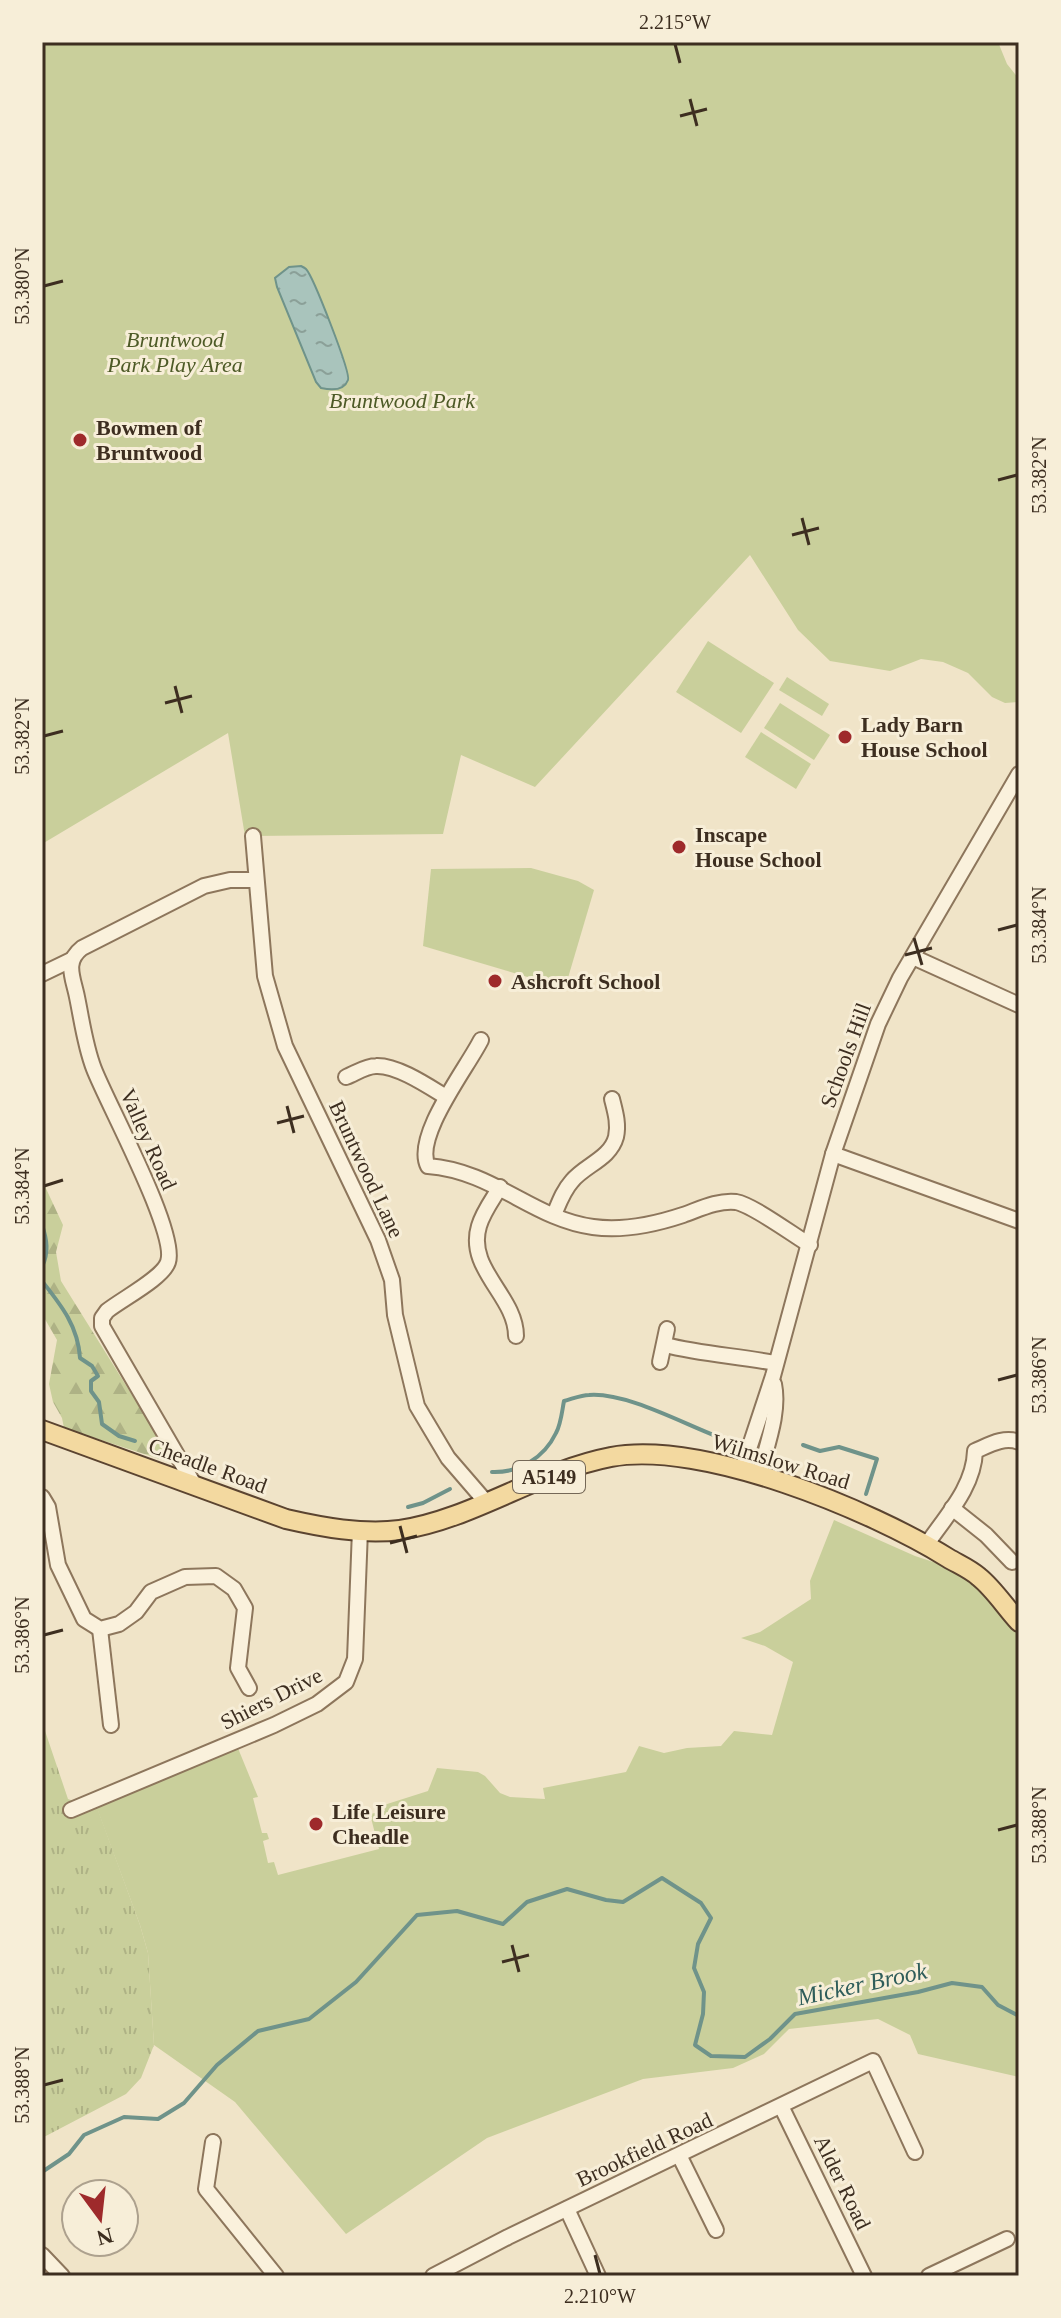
<svg xmlns="http://www.w3.org/2000/svg" width="1061" height="2318" font-family="'Times New Roman',serif">
<defs>
<pattern id="grass-tufts" width="24" height="20" patternUnits="userSpaceOnUse" patternTransform="scale(2)"><rect width="24" height="20" fill="#c9cf9b"/><path d="M3 7l-1-3M5 7V3M7 7l1-3M15 17l-1-3M17 17v-4M19 17l1-3" fill="none" stroke="#aeb285"/></pattern>
<pattern id="forest-firs" width="22" height="20" patternUnits="userSpaceOnUse" patternTransform="scale(2)"><rect width="22" height="20" fill="#c9cf9b"/><path d="M5 1l3.5 6h-7zM16 11l3.5 6h-7z" fill="#aeb285"/></pattern>
<pattern id="water-ripples" width="26" height="14" patternUnits="userSpaceOnUse" patternTransform="scale(2)"><rect width="26" height="14" fill="#a9c4bc"/><path d="M2 4q2-2 4 0t4 0M15 11q2-2 4 0t4 0" fill="none" stroke="#8ba098"/></pattern>
</defs>
<rect width="100%" height="100%" fill="#f0e4c8"/>
<polygon fill="url(#grass-tufts)" points="42,1722 68,1799 98,1810 140,1925 148,1953 154,2045 141,2078 126,2094 42,2138"/>
<polygon fill="url(#forest-firs)" points="42,1180 63,1225 56,1252 61,1281 175,1464 64,1428 62,1418 53,1402 49,1384 57,1340 42,1314"/>
<g fill="#c9cf9b">
<polygon points="42,42 998,42 1007,64 1019,79 1019,702 1005,703 992,697 968,673 943,662 921,659 890,671 830,661 798,630 750,555 535,787 461,755 443,834 245,836 228,733 42,844"/>
<polygon points="708,641 774,683 741,733 676,692"/>
<polygon points="787,677 829,704 822,716 779,690"/>
<polygon points="780,703 830,735 814,760 764,728"/>
<polygon points="761,732 811,764 796,789 745,757"/>
<polygon points="531,868 578,881 594,890 565,988 423,946 431,869"/>
<polygon points="834,1520 915,1556 979,1577 1019,1625 1019,2077 918,2054 910,2035 878,2019 789,2029 764,2054 733,2068 643,2079 487,2138 346,2234 235,2102 154,2045 148,1953 140,1925 98,1811 82,1805 235,1741 258,1797 253,1798 262,1833 267,1833 269,1839 263,1841 268,1863 274,1862 278,1875 379,1849 370,1814 385,1811 384,1805 428,1791 437,1768 478,1772 485,1776 500,1793 510,1797 545,1799 543,1788 626,1772 639,1746 664,1753 687,1748 721,1746 734,1731 772,1735 793,1662 765,1646 741,1638 760,1632 811,1599 810,1581"/>
</g>
<path fill="url(#water-ripples)" stroke="#6f938a" stroke-width="2" d="M301 266C303 267 305 268 306 269 313 276 351 373 348 380 344 391 330 390 321 388L316 382 277 287 275 278 289 267Z"/>
<g fill="none" stroke-linecap="round" stroke-linejoin="round">
<g stroke="#6f938a" stroke-width="4">
<path d="M42 1225C47 1240 49 1252 42 1267"/>
<path d="M42 1281C61 1305 78 1326 80 1358L92 1366 98 1376 91 1381V1391L99 1402 102 1424 119 1436 135 1441"/>
<polyline points="803,1445 820,1451 839,1447 877,1459 866,1494"/>
<path d="M492 1472C519 1473 544 1458 556 1433 561 1424 562 1411 564 1401 572 1399 581 1395 589 1395 625 1392 682 1423 716 1436"/>
<polyline points="408,1507 423,1503 450,1489"/>
<polyline points="42,2172 69,2154 84,2135 124,2117 158,2119 184,2103 217,2065 258,2031 309,2019 356,1982 417,1915 457,1911 503,1924 527,1902 567,1889 606,1900 623,1902 662,1878 701,1903 711,1918 698,1944 694,1968 704,1992 703,2014 695,2045 711,2056 745,2057 770,2039 795,2014 918,1992 952,1983 982,1987 998,2005 1019,2016"/>
</g>
<defs>
<g id="minor">
<polyline points="253,836 265,976 285,1046 378,1240 392,1280 395,1315 417,1406 448,1458 486,1502"/>
<polyline points="913,957 1019,1005"/>
<polyline points="42,974 71,960"/>
<path d="M481 1040C467 1068 413 1137 428 1166 494 1171 533 1219 593 1227 622 1231 656 1224 683 1215 700 1209 718 1200 736 1202 753 1205 793 1235 810 1245"/>
<path d="M346 1077C356 1073 366 1066 376 1066 397 1065 428 1086 446 1097"/>
<polyline points="833,1154 1019,1221"/>
<path d="M500 1187C493 1199 483 1212 479 1226 466 1269 516 1296 516 1336"/>
<path d="M554 1215C559 1203 563 1191 572 1181 585 1165 610 1159 616 1137 619 1124 615 1111 612 1099"/>
<path d="M665 1345C701 1354 738 1356 775 1363"/>
<polyline points="660,1362 667,1329"/>
<polyline points="742,1470 773,1376 833,1154 878,1024 900,978 1019,774"/>
<path d="M759 1476C766 1447 780 1413 774 1384"/>
<path d="M195 1486 102 1326V1318L107 1311C122 1299 163 1278 168 1262 178 1233 107 1103 94 1069 85 1046 82 1021 77 997 73 977 64 962 82 948L204 886 230 880H255"/>
<polyline points="42,1497 48,1507 58,1565 84,1619 100,1629 119,1624 136,1612 151,1592 185,1577 216,1576 234,1589 245,1608 238,1668 249,1688"/>
<polyline points="952,1508 986,1535 1012,1562"/>
<path d="M927 1544C946 1516 974 1487 975 1451 989 1445 1004 1436 1019 1442"/>
<polyline points="100,1629 111,1725"/>
<polyline points="71,1810 274,1725 317,1704 346,1682 355,1659 360,1530"/>
<polyline points="782,2108 864,2276"/>
<polyline points="213,2142 206,2189 276,2276"/>
<polyline points="680,2157 716,2230"/>
<polyline points="567,2209 598,2276"/>
<polyline points="42,2255 62,2276"/>
<polyline points="433,2276 508,2237 873,2061 915,2152"/>
<polyline points="929,2276 1007,2239"/>
</g>
<path id="major" d="M42 1430 286 1519C321 1527 363 1535 400 1530 473 1519 538 1471 611 1457 702 1440 871 1510 948 1558 958 1564 970 1569 979 1577 994 1589 1006 1608 1019 1622"/>
</defs>
<use href="#minor" stroke="#8d765c" stroke-width="18"/>
<use href="#major" stroke="#5b4430" stroke-width="22"/>
<use href="#minor" stroke="#faf1dc" stroke-width="14"/>
<use href="#major" stroke="#f3d9a0" stroke-width="18"/>
</g>
<path fill="none" stroke="#3d2e20" stroke-width="3" d="M675 44 680 63M690 99 697 126M680 116 707 109M44 286 63 281M998 480 1017 475M802 518 809 545M792 535 819 528M175 686 182 713M165 703 192 696M44 736 63 731M998 930 1017 925M914 938 922 965M905 955 932 948M287 1106 294 1133M277 1123 304 1116M44 1186 63 1180M998 1380 1017 1375M400 1526 407 1553M390 1543 417 1536M44 1635 63 1630M998 1830 1017 1825M512 1945 519 1972M502 1962 529 1955M44 2085 63 2080M595 2255 600 2274"/>
<g fill="#9e2a2b" stroke="#f7eed8" stroke-width="3">
<circle cx="80" cy="440" r="8"/>
<circle cx="845" cy="737" r="8"/>
<circle cx="679" cy="847" r="8"/>
<circle cx="495" cy="981" r="8"/>
<circle cx="316" cy="1824" r="8"/>
</g>
<g text-anchor="middle" stroke-width="6" stroke-linejoin="round" paint-order="stroke">
<rect fill="#f7eed8" stroke="#756857" stroke-width="2" x="513" y="1461" width="72" height="32" rx="6"/>
<g font-size="20" font-weight="bold" fill="#3d2e20">
<text x="549" y="1484">A5149</text>
</g>
<g font-size="22" font-style="italic" fill="#4d5a26" stroke="#f7eed8">
<text x="175" y="347">Bruntwood<tspan x="175" dy="25">Park Play Area</tspan></text>
<text x="402" y="408">Bruntwood Park</text>
</g>
<g font-size="22" font-weight="bold" fill="#3d2e20" stroke="#f7eed8" text-anchor="start">
<text x="96" y="435">Bowmen of<tspan x="96" dy="25">Bruntwood</tspan></text>
<text x="861" y="732">Lady Barn<tspan x="861" dy="25">House School</tspan></text>
<text x="695" y="842">Inscape<tspan x="695" dy="25">House School</tspan></text>
<text x="511" y="989">Ashcroft School</text>
<text x="332" y="1819">Life Leisure<tspan x="332" dy="25">Cheadle</tspan></text>
</g>
<g font-size="22" fill="#3d2e20" stroke="#f7eed8">
<text transform="translate(845 1055) rotate(-70)" y="8">Schools Hill</text>
<text transform="translate(149 1139) rotate(66)" y="8">Valley Road</text>
<text transform="translate(367 1169) rotate(65)" y="8">Bruntwood Lane</text>
<text transform="translate(781 1461) rotate(17)" y="8">Wilmslow Road</text>
<text transform="translate(208 1465) rotate(20)" y="8">Cheadle Road</text>
<text transform="translate(271 1698) rotate(-27)" y="8">Shiers Drive</text>
<text transform="translate(644 2149) rotate(-25)" y="8">Brookfield Road</text>
<text transform="translate(843 2182) rotate(64)" y="8">Alder Road</text>
</g>
<g font-size="24" font-style="italic" fill="#2f5d5a" stroke="#f7eed8">
<text transform="translate(862 1984) rotate(-12)" y="8">Micker Brook</text>
</g>
</g>
<rect width="1061" height="2318" fill="none" stroke="#f7eed8" stroke-width="88"/>
<g transform="translate(100 2218) rotate(165)"><circle r="38" fill="#f7eed8" stroke="#ada18e" stroke-width="2"/>
<path d="M0-6L14 30L0 20L-14 30Z" fill="#9e2a2b"/>
<text y="-12" font-size="22" font-weight="bold" text-anchor="middle" fill="#3d2e20">N</text>
</g>
<rect x="44" y="44" width="973" height="2230" fill="none" stroke="#3d2e20" stroke-width="3"/>
<g font-size="20" text-anchor="middle" fill="#3d2e20">
<text x="675" y="29">2.215°W</text>
<text transform="translate(22 286) rotate(-90)" y="7">53.380°N</text>
<text transform="translate(1039 475) rotate(-90)" y="7">53.382°N</text>
<text transform="translate(22 736) rotate(-90)" y="7">53.382°N</text>
<text transform="translate(1039 925) rotate(-90)" y="7">53.384°N</text>
<text transform="translate(22 1186) rotate(-90)" y="7">53.384°N</text>
<text transform="translate(1039 1375) rotate(-90)" y="7">53.386°N</text>
<text transform="translate(22 1635) rotate(-90)" y="7">53.386°N</text>
<text transform="translate(1039 1825) rotate(-90)" y="7">53.388°N</text>
<text transform="translate(22 2085) rotate(-90)" y="7">53.388°N</text>
<text x="600" y="2303">2.210°W</text>
</g>
</svg>
